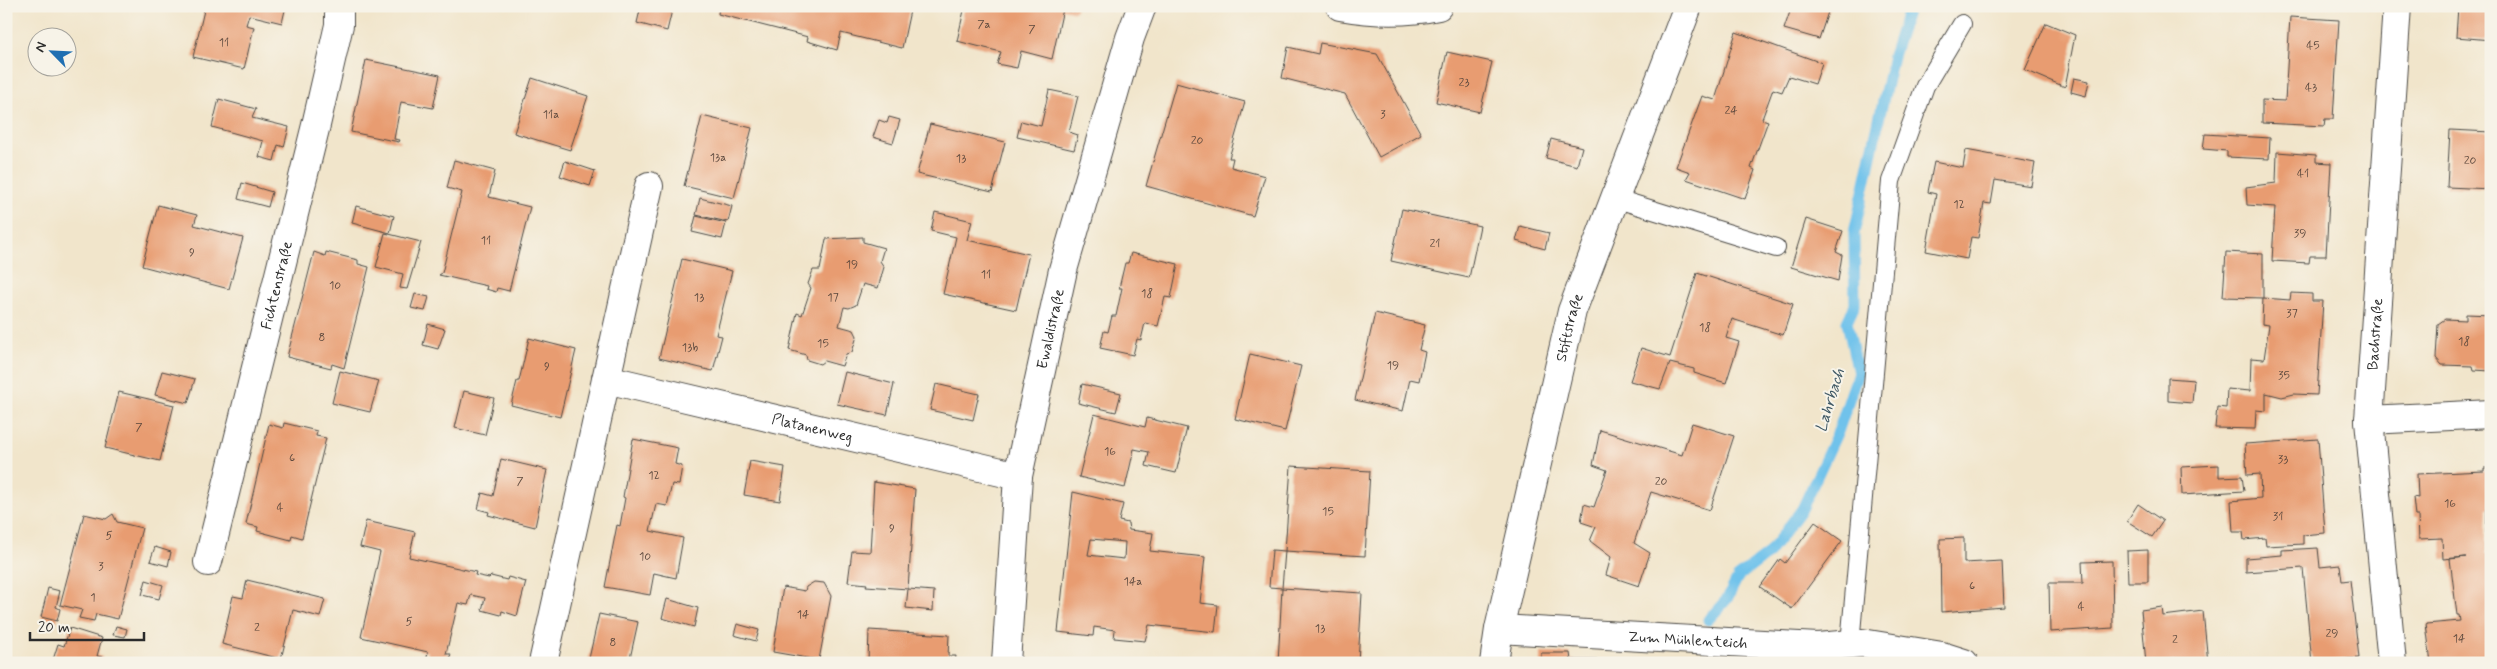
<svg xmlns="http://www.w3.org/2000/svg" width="2497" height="669" font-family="Mynerve,sans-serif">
<rect width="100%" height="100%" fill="#f7f3e8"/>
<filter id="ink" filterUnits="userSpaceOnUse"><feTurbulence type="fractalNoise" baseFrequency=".02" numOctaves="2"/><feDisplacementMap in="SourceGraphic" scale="10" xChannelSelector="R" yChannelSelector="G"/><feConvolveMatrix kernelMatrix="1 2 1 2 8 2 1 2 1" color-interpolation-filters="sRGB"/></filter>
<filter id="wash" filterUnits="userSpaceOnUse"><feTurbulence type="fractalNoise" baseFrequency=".0096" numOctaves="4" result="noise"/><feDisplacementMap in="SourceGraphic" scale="20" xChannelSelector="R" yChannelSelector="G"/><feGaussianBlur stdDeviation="1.12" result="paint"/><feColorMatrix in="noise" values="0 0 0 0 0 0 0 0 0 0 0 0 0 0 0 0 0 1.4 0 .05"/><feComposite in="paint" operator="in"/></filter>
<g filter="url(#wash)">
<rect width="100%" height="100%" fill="#f1e5cb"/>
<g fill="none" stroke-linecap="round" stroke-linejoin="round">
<polyline stroke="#6fc2eb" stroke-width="11" points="1708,620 1727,599 1738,577 1768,554 1802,509 1839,429 1858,373 1847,322 1855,305 1854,233 1893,56 1909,6"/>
</g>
<g id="blocks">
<g fill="#e89c71" fill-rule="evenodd">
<polygon points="205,6 286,6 282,23 249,15 246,25 254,27 244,69 193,57"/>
<polygon points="641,6 673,6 667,31 637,23"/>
<polygon points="719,6 911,6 902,48 841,33 837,50 807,41 808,37 718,14"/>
<polygon points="965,6 1077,6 1075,12 1063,9 1052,59 1021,51 1017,68 997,64 1001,52 957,41"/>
<polygon points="1792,6 1830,6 1819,39 1784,29"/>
<polygon points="2458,6 2491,6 2491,40 2456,37"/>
<polygon points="2290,17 2339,20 2333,119 2325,119 2324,126 2262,123 2262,100 2285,101"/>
<polygon points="2046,23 2075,35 2065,87 2025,70"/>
<polygon points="1736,32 1822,63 1815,84 1789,76 1782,92 1773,89 1762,119 1768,121 1751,168 1755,170 1745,199 1686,179 1690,172 1676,167 1702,96 1715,100"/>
<polygon points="1320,43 1377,54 1421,134 1379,157 1345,94 1282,78 1288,47 1318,54"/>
<polygon points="1447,52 1492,62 1480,112 1436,102"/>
<polygon points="366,60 440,75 433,108 401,102 394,139 400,140 399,142 351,132"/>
<polygon points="532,78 588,96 570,150 514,133"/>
<polygon points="2074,78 2089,81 2086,96 2071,92"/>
<polygon points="1176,83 1245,102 1229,158 1233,158 1231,167 1265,176 1253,216 1146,186"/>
<polygon points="1049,90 1078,96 1069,132 1078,135 1074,150 1017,137 1021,121 1041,126"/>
<polygon points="219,99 256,109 252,118 289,127 284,147 278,145 274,161 259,157 263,141 212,127"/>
<polygon points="702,116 752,128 734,198 684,186"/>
<polygon points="889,117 900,120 893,143 873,137 879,120 887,123"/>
<polygon points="930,124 1005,142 992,192 917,174"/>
<polygon points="2450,130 2491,132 2491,189 2447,187"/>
<polygon points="2205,134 2270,138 2269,159 2227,157 2227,151 2203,149"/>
<polygon points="1551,139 1582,147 1577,166 1546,158"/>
<polygon points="1966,150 2035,163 2031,186 1995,180 1991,204 1984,203 1978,238 1971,237 1967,259 1926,251 1936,194 1928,192 1934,162 1963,168"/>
<polygon points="2277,152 2316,155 2316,162 2331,163 2326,256 2310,256 2309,263 2272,261 2275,207 2247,205 2246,187 2276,183"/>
<polygon points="454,160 495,171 489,197 530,207 509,291 497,288 496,292 486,289 487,286 439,275 442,273 462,192 447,188"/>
<polygon points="565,161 595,171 590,186 560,176"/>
<polygon points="242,183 272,192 268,207 238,199"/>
<polygon points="700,198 732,206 728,222 696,215"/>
<polygon points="158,205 197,215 194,225 243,238 229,289 142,266"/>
<polygon points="356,206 394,216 390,233 352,223"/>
<polygon points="1402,209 1480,226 1469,278 1391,261"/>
<polygon points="935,212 972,221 967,240 1029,254 1016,310 943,294 956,237 931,231"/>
<polygon points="696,216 726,223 722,239 692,232"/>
<polygon points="1806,219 1843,231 1836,252 1842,255 1838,281 1791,267"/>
<polygon points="1520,226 1549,233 1545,249 1516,241"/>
<polygon points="385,233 421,242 407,289 400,288 403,274 376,267"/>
<polygon points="863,237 863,242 884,248 880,261 884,267 878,288 863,284 856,305 849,308 844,307 839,326 854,330 857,336 852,352 846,354 842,366 824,361 820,364 807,360 806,355 789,350 797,313 802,315 811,288 808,284 813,270 820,270 826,239"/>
<polygon points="314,252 325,256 326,252 358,260 358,264 369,267 344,368 332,364 331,368 287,357"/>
<polygon points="2226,252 2263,254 2263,298 2223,297"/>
<polygon points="1131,253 1178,264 1171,298 1165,297 1158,326 1145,323 1141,340 1137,339 1133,355 1100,348 1104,331 1108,332 1112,316 1116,316 1122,288 1119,288 1125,263 1128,263"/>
<polygon points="682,259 732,271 716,335 722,336 713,371 659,358"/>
<polygon points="1697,273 1793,304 1783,335 1732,319 1726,338 1739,342 1726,383 1694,373 1694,369 1670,363 1660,389 1630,381 1641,348 1670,357"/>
<polygon points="2291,293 2312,294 2312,301 2323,301 2317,395 2294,394 2282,397 2266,393 2266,411 2256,410 2255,429 2215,428 2217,407 2226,408 2227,389 2250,391 2251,358 2264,359 2269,325 2262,324 2263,298 2290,300"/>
<polygon points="415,294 429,297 425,311 411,308"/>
<polygon points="1375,313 1425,325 1419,350 1425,352 1419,381 1410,379 1403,411 1355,400"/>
<polygon points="2466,314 2491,315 2491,371 2474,370 2473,366 2442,365 2436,358 2438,324 2445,319 2466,320"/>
<polygon points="428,324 445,329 438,349 423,345"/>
<polygon points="529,338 576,350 560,417 511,405 517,381 519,381"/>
<polygon points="1250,354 1301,366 1285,431 1235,419"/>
<polygon points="162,371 195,379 188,403 155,395"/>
<polygon points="340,371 379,381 370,412 332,403"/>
<polygon points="845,372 894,384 887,415 837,404"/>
<polygon points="2168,378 2194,380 2192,403 2168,401"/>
<polygon points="936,384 979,394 973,420 930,410"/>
<polygon points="1082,384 1121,393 1116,412 1078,403"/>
<polygon points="464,391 494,398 485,435 455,428"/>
<polygon points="119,392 174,405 160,461 105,448"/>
<polygon points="1094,414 1145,427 1147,418 1187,428 1176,473 1146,466 1149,452 1134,449 1125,488 1079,477"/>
<polygon points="284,423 317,431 316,436 326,438 302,538 292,535 291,540 257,531 258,527 246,524 269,424 283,428"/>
<polygon points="1692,423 1734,436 1710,510 1651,492 1634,543 1650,553 1639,586 1606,575 1611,557 1590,541 1596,527 1581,522 1584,504 1594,507 1607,470 1593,465 1600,430 1682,455"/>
<polygon points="633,439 678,448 675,464 682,466 679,485 672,484 667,506 656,504 650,531 683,538 676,578 654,573 650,595 605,587 617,525 620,526 625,498 623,497"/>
<polygon points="2318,439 2325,533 2303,535 2303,544 2266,546 2265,538 2244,540 2243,532 2233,532 2231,501 2261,498 2260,474 2247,475 2245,444"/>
<polygon points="501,459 547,470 535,527 488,515 489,512 478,509 482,493 493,496"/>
<polygon points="750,461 785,467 780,501 744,495"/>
<polygon points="2219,465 2219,477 2242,476 2244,491 2182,495 2181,467"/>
<polygon points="1291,466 1370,471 1365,556 1285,551"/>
<polygon points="2484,468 2491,468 2491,509 2487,509 2486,536 2486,554 2491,554 2491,663 2431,663 2426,624 2460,621 2459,615 2457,615 2450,559 2466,557 2443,559 2442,538 2419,539 2418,516 2415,516 2413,497 2418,498 2417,474 2484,471"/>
<polygon points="874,482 915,489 908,589 866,586 867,584 848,582 852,551 870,552"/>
<path d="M1073 492 1123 504 1119 521 1128 523 1129 530 1153 533 1150 551 1205 557 1200 603 1218 605 1215 632 1149 625 1145 641 1114 638 1115 630 1094 627 1093 636 1058 632ZM1091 539 1125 542 1124 559 1088 555Z"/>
<polygon points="2138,504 2163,521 2152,537 2127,521"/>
<polygon points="84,514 106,519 113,514 117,522 142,528 118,619 96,614 94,621 79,618 82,610 60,605"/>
<polygon points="366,521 415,532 409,557 476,572 475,575 489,578 491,576 507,580 508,577 526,582 517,616 502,611 501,615 482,610 485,598 471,595 468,605 458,603 446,654 451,654 449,663 426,662 428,652 361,637 380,552 360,547"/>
<polygon points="1815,522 1842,541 1792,609 1760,587 1780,559 1785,563"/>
<polygon points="1964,538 1964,563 2002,561 2004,607 1941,612 1940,539"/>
<polygon points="155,547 171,552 168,566 150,561"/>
<polygon points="2318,548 2320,567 2340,565 2342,581 2350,580 2359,658 2312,663 2303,568 2246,572 2246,558 2282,555 2282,550"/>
<polygon points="1272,550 1285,551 1282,588 1269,587"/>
<polygon points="2148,550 2148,582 2128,582 2127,551"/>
<polygon points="2112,561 2113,628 2050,632 2049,583 2083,583 2082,562"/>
<polygon points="146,580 163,585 159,599 142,595"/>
<polygon points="247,580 325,599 320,617 293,610 281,659 222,644 233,596 243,598"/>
<polygon points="814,582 824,583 831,596 819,660 773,652 783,587 805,591 806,587"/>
<polygon points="48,588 60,591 56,607 60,609 57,621 41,617"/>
<polygon points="1282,588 1362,593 1358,663 1278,663"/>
<polygon points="908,589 934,591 933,611 906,608"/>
<polygon points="667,599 698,608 694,627 662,618"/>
<polygon points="2162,607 2163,616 2203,611 2208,663 2146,663 2141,610"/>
<polygon points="599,614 638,622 629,663 588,663"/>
<polygon points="737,624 759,630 756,641 734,635"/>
<polygon points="116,626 127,629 125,637 113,635"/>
<polygon points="70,628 102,638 97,656 102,657 100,663 52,663 58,644 64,646"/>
<polygon points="869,630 949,635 948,656 956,656 955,663 868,662"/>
<polygon points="1541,653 1570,653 1571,660 1722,661 1722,663 1541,663"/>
</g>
</g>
</g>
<g filter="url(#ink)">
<use href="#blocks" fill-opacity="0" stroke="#494743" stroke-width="1"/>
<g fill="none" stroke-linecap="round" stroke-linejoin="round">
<defs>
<g id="lane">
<polyline points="1614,198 1776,248"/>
<polyline points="1850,644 1891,181 1925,86 1962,24"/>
</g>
<g id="street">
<path d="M1340 6C1373 12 1405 13 1438 6"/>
<path id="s1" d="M606 379 1018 476"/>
<polyline points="2369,420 2491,414"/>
<path id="s2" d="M208 562 316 125 339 25V6"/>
<path id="s3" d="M1499 629 1818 647 1862 643 1942 656 1964 663"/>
<polyline points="543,663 649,186"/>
<path id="s4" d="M1006 663 1018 476 1063 270 1130 38 1142 6"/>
<path id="s5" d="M1494 663 1499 629 1572 311 1688 6"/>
<path id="s6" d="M2392 663 2369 420 2397 6"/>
</g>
</defs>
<use href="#lane" stroke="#494743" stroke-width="20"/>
<use href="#street" stroke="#494743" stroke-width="30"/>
<use href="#lane" stroke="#fff" stroke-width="18"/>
<use href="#street" stroke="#fff" stroke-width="28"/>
</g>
</g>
<g text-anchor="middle" stroke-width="4" stroke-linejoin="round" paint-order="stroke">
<g font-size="12" fill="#5a473c">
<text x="984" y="28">7a</text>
<text x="1032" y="33">7</text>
<text x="224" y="46">11</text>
<text x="2313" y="49">45</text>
<text x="1464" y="86">23</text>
<text x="2311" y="91">43</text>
<text x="1731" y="114">24</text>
<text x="551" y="118">11a</text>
<text x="1383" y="118">3</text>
<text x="1197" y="144">20</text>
<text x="718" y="161">13a</text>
<text x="961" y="162">13</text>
<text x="2470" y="164">20</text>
<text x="2303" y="177">41</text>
<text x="1959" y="208">12</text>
<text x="2300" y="237">39</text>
<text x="486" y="244">11</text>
<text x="1435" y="247">21</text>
<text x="192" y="256">9</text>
<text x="852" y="268">19</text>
<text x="986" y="278">11</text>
<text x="335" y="289">10</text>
<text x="1147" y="297">18</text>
<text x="699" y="301">13</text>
<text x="833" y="301">17</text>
<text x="2292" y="317">37</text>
<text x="1705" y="331">18</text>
<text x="322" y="341">8</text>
<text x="2464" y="345">18</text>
<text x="823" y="347">15</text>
<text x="690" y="351">13b</text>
<text x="1393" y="369">19</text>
<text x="547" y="370">9</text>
<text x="2284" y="379">35</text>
<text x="139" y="431">7</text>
<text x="1110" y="455">16</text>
<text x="292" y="461">6</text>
<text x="2283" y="463">33</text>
<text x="654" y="479">12</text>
<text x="520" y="485">7</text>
<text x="1661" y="485">20</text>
<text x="2450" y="507">16</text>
<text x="280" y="511">4</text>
<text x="1328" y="515">15</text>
<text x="2278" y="520">31</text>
<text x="892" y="532">9</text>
<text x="109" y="539">5</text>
<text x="645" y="560">10</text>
<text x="101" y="570">3</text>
<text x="1133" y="585">14a</text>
<text x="1972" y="589">6</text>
<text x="93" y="601">1</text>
<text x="2081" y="610">4</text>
<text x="803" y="618">14</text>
<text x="409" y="625">5</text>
<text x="257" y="631">2</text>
<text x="1320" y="632">13</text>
<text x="2332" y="637">29</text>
<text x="2459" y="642">14</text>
<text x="2175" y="643">2</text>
<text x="613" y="646">8</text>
</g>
<g font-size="15" fill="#2b2b2b" stroke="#f7f3e8">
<text dy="5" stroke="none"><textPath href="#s2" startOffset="285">Fichtenstraße</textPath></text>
<text dy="5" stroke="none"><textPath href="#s5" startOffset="344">Stiftstraße</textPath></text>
<text dy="5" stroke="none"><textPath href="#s4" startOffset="338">Ewaldistraße</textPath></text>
<text dy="5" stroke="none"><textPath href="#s6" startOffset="330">Bachstraße</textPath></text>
<text dy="5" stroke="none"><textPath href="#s1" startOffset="212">Platanenweg</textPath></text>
<text dy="5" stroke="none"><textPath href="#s3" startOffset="189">Zum Mühlenteich</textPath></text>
</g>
<g font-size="16" font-style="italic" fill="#3f5865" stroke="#f7f3e8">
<text transform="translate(1829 400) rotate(-73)" y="6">Lahrbach</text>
</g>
</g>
<rect width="2497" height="669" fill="none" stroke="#f7f3e8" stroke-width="25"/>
<g transform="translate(52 52) rotate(294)"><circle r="24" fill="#f7f3e8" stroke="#a5a39c"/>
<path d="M0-4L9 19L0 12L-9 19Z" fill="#1f6fb2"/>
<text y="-8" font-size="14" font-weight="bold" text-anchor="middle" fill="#2b2b2b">N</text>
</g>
<path d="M30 632v8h114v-8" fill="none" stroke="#2b2b2b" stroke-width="2.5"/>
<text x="38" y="632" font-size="15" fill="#2b2b2b" stroke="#f7f3e8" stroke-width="4" paint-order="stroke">20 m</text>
</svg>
